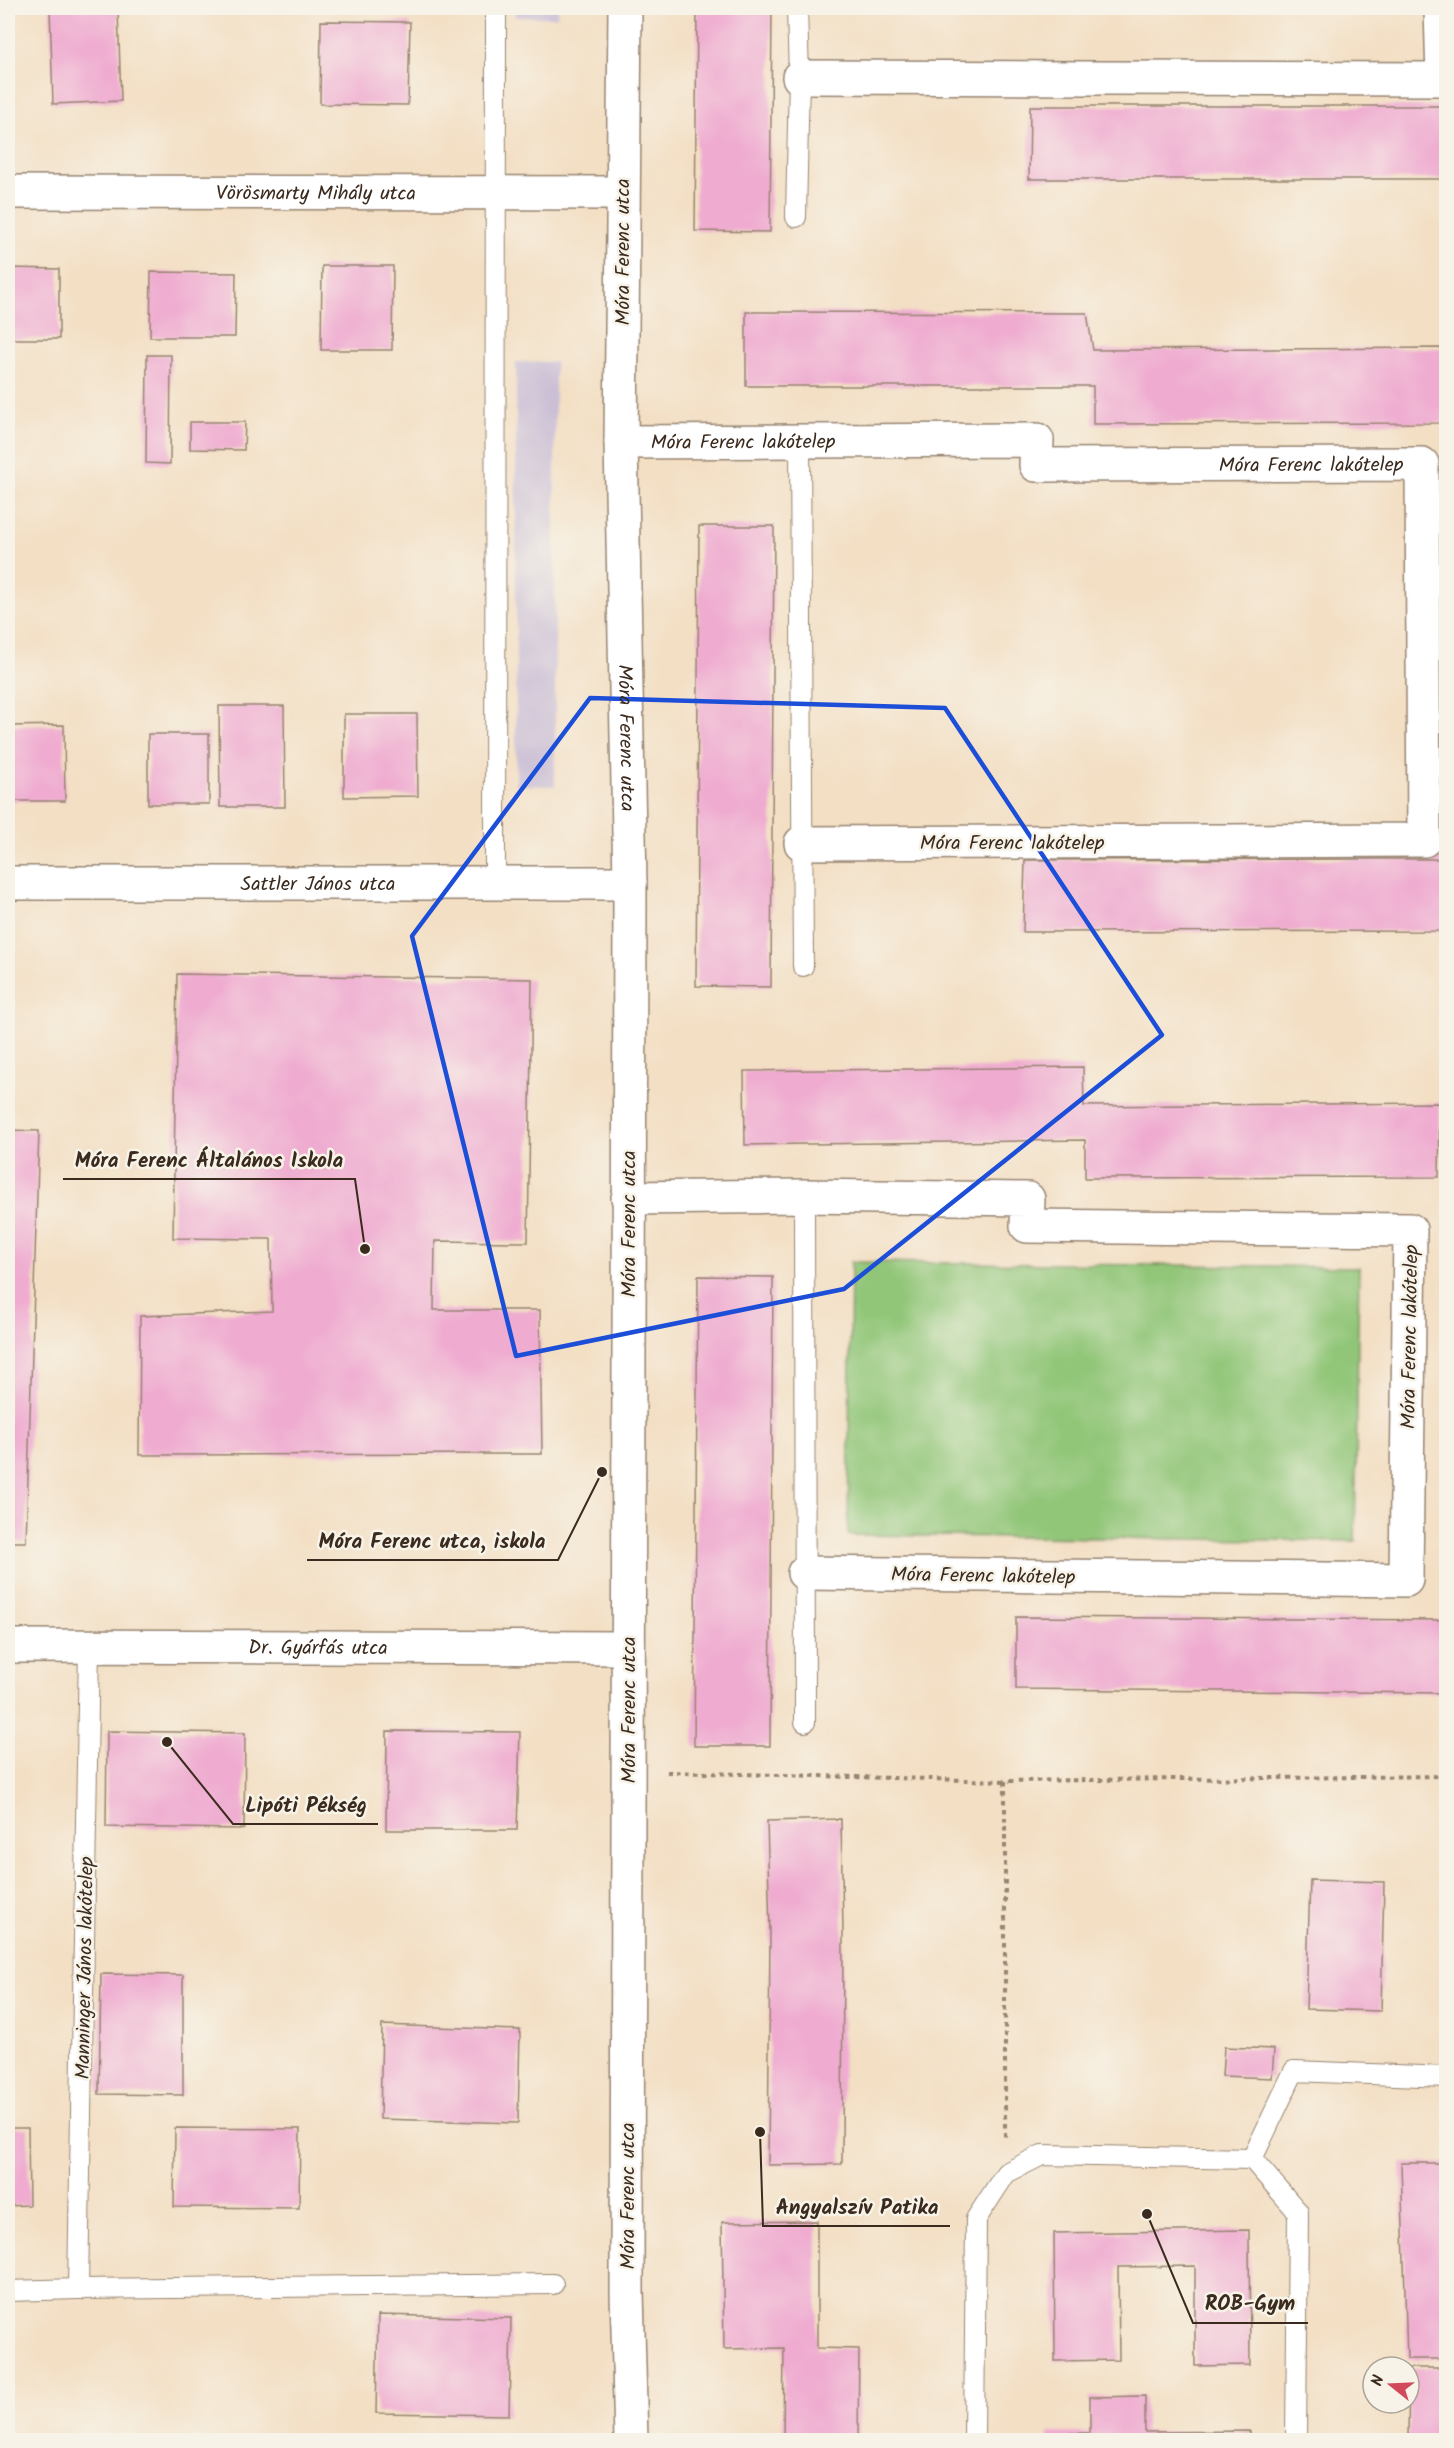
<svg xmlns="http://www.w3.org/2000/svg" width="1454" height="2448" font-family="Kalam,sans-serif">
<rect width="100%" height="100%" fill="#f7f3e8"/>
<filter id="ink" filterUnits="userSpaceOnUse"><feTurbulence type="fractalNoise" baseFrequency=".0167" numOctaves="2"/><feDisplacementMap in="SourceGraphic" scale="12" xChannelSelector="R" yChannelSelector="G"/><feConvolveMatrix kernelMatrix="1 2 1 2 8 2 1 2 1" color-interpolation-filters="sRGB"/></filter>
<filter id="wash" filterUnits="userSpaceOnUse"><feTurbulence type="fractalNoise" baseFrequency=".008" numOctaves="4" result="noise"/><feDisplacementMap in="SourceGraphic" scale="24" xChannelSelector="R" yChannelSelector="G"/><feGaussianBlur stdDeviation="1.35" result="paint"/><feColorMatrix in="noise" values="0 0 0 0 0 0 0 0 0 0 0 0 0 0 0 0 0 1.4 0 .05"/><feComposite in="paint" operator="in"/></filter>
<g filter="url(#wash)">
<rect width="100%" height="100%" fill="#f3dfc4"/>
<g fill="#cbbfd5">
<polygon points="515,8 558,8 557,17 515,17"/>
<polygon points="516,362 555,362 555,786 516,785"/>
</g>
<polygon fill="#91c678" stroke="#66784b" stroke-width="1.5" points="851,1262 1359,1267 1355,1541 848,1535"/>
<g id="blocks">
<g fill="#efabd0">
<polygon points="50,8 118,8 121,101 53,104"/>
<polygon points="697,8 772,8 770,232 695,231"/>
<polygon points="321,21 410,22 408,105 320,104"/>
<polygon points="1030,106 1446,106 1446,179 1029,179"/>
<polygon points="322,266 393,266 392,350 321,350"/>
<polygon points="8,268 59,269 59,339 8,339"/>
<polygon points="151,272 236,273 235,337 150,337"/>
<polygon points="746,312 1087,313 1093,350 1443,348 1443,423 1093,424 1093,386 746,386"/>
<polygon points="147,355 171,355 170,464 146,463"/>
<polygon points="190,422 245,422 244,450 190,449"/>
<polygon points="699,526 774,526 771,987 696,986"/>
<polygon points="219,706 284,706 285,807 220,807"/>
<polygon points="344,714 417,714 418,796 344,797"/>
<polygon points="64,725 65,801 8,801 8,726"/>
<rect x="148" y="734" width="61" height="70"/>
<polygon points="1370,859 1446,859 1446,931 1023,932 1025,860"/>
<polygon points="177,974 532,979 528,1242 435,1241 434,1310 540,1310 542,1454 139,1455 140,1316 272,1311 271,1239 173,1238"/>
<polygon points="1083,1067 1084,1106 1440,1103 1439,1177 1085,1178 1085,1140 745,1145 744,1071"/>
<polygon points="8,1130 39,1131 26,1542 8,1542"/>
<polygon points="698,1276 773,1277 770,1746 694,1746"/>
<polygon points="1016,1617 1446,1620 1446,1693 1016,1689"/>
<polygon points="107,1731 245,1733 244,1829 106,1827"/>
<polygon points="387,1731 520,1732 517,1830 386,1830"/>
<polygon points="841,1819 843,1932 842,2164 768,2165 770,1933 767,1821"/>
<polygon points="1310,1880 1384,1882 1381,2011 1306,2009"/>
<polygon points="101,1974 183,1975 183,2095 99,2094"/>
<polygon points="382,2025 520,2030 518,2123 380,2119"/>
<polygon points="1224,2047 1274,2049 1272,2078 1222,2076"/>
<polygon points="8,2128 28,2128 29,2205 8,2206"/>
<polygon points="175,2128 300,2129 299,2208 174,2207"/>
<polygon points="1401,2163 1446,2163 1446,2359 1407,2359"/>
<polygon points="817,2221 817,2348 859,2349 858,2440 783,2440 784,2348 724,2349 722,2222"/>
<polygon points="1249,2230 1250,2365 1195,2366 1195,2266 1118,2267 1119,2360 1055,2361 1054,2233"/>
<polygon points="378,2315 511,2318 509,2415 376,2413"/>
<polygon points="1409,2368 1446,2368 1446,2440 1408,2440"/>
<polygon points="1145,2396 1145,2432 1250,2431 1250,2440 1048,2440 1048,2433 1090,2433 1090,2397"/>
</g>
</g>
</g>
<g filter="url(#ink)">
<use href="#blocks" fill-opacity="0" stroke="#978471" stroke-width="1.5"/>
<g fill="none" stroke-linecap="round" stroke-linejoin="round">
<defs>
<g id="lane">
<polyline points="796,217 799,77 797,8"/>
<polyline points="800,441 803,966"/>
<polyline points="495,883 496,8"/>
<polyline points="804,1196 805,1722"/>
<polyline points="1252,2159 1298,2212 1296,2440"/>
<polyline points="78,2289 89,1647"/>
<polyline points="8,2291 78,2289 553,2284"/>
<polyline points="974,2440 976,2219 1006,2173 1042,2155 1252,2159 1294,2071 1446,2077"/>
</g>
<g id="street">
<path id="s1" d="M625 8 621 442 630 883 627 2292 631 2440"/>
<polyline points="799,77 1443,79 1441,8"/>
<path id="s2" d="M8 192 622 193"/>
<path id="s3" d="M621 442 1037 440 1036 465 1422 464 1424 840 801 843"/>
<path id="s4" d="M8 883H630"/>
<polyline points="628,1198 804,1196 1028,1199 1027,1226 1410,1230 1406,1580 804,1573"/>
<path id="s5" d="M8 1646 628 1648"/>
</g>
</defs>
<use href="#lane" stroke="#978471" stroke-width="22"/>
<use href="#street" stroke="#978471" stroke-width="36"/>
<g stroke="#978471" stroke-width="4" stroke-dasharray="4.5 4.5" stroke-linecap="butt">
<polyline points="667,1772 1005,1781 1446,1776"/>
<polyline points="1005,1781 1005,2137"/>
</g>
<use href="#lane" stroke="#fff" stroke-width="20"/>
<use href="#street" stroke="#fff" stroke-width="33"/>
</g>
</g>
<path fill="none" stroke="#1d4ed8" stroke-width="4.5" stroke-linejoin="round" d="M590 698 945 708 1162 1035 844 1289 516 1356 412 936Z"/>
<g text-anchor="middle" stroke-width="5" stroke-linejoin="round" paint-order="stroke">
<g font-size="20" fill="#3b2a1e" stroke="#f7f3e8">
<text dy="7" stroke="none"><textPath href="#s2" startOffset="308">Vörösmarty Mihály utca</textPath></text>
<text transform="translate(622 252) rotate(-90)" y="7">Móra Ferenc utca</text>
<text dy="7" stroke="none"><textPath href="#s3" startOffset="122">Móra Ferenc lakótelep</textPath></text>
<text dy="7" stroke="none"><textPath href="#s3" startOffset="716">Móra Ferenc lakótelep</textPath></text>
<text dy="7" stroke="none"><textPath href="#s1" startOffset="730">Móra Ferenc utca</textPath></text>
<text x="1012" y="849">Móra Ferenc lakótelep</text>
<text dy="7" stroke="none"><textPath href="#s4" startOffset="310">Sattler János utca</textPath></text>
<text transform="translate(628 1224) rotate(-90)" y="7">Móra Ferenc utca</text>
<text transform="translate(1409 1337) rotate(-89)" y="7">Móra Ferenc lakótelep</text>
<text transform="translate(983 1575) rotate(1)" y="7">Móra Ferenc lakótelep</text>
<text dy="7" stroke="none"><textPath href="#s5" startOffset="310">Dr. Gyárfás utca</textPath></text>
<text transform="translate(628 1710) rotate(-90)" y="7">Móra Ferenc utca</text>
<text transform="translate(84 1968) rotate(-89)" y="7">Manninger János lakótelep</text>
<text transform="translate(627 2196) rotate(-90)" y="7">Móra Ferenc utca</text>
</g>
</g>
<path fill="none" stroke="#3b2a1e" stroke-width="2" d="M365 1249L355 1179H63M602 1472L558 1560H307M167 1742L233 1824H378M760 2132L763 2226H950M1147 2214L1193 2323H1308"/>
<g fill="#3b2a1e" stroke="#f7f3e8" stroke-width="2">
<circle cx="365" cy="1249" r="6"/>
<circle cx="602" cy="1472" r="6"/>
<circle cx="167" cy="1742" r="6"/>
<circle cx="760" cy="2132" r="6"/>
<circle cx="1147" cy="2214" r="6"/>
</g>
<g font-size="21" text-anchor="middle" font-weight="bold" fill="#3b2a1e" stroke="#f7f3e8" stroke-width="5" stroke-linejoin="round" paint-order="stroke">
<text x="209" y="1167">Móra Ferenc Általános Iskola</text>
<text x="432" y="1548">Móra Ferenc utca, iskola</text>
<text x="306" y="1812">Lipóti Pékség</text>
<text x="857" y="2214">Angyalszív Patika</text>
<text x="1250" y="2310">ROB-Gym</text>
</g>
<rect width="1454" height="2448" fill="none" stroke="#f7f3e8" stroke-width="30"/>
<g transform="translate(1391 2385) rotate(288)"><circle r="28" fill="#f7f3e8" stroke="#aca397" stroke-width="1.5"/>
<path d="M0-4.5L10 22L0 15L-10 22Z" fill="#d1495b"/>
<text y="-9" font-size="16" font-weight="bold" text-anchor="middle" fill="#3b2a1e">N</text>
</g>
</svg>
